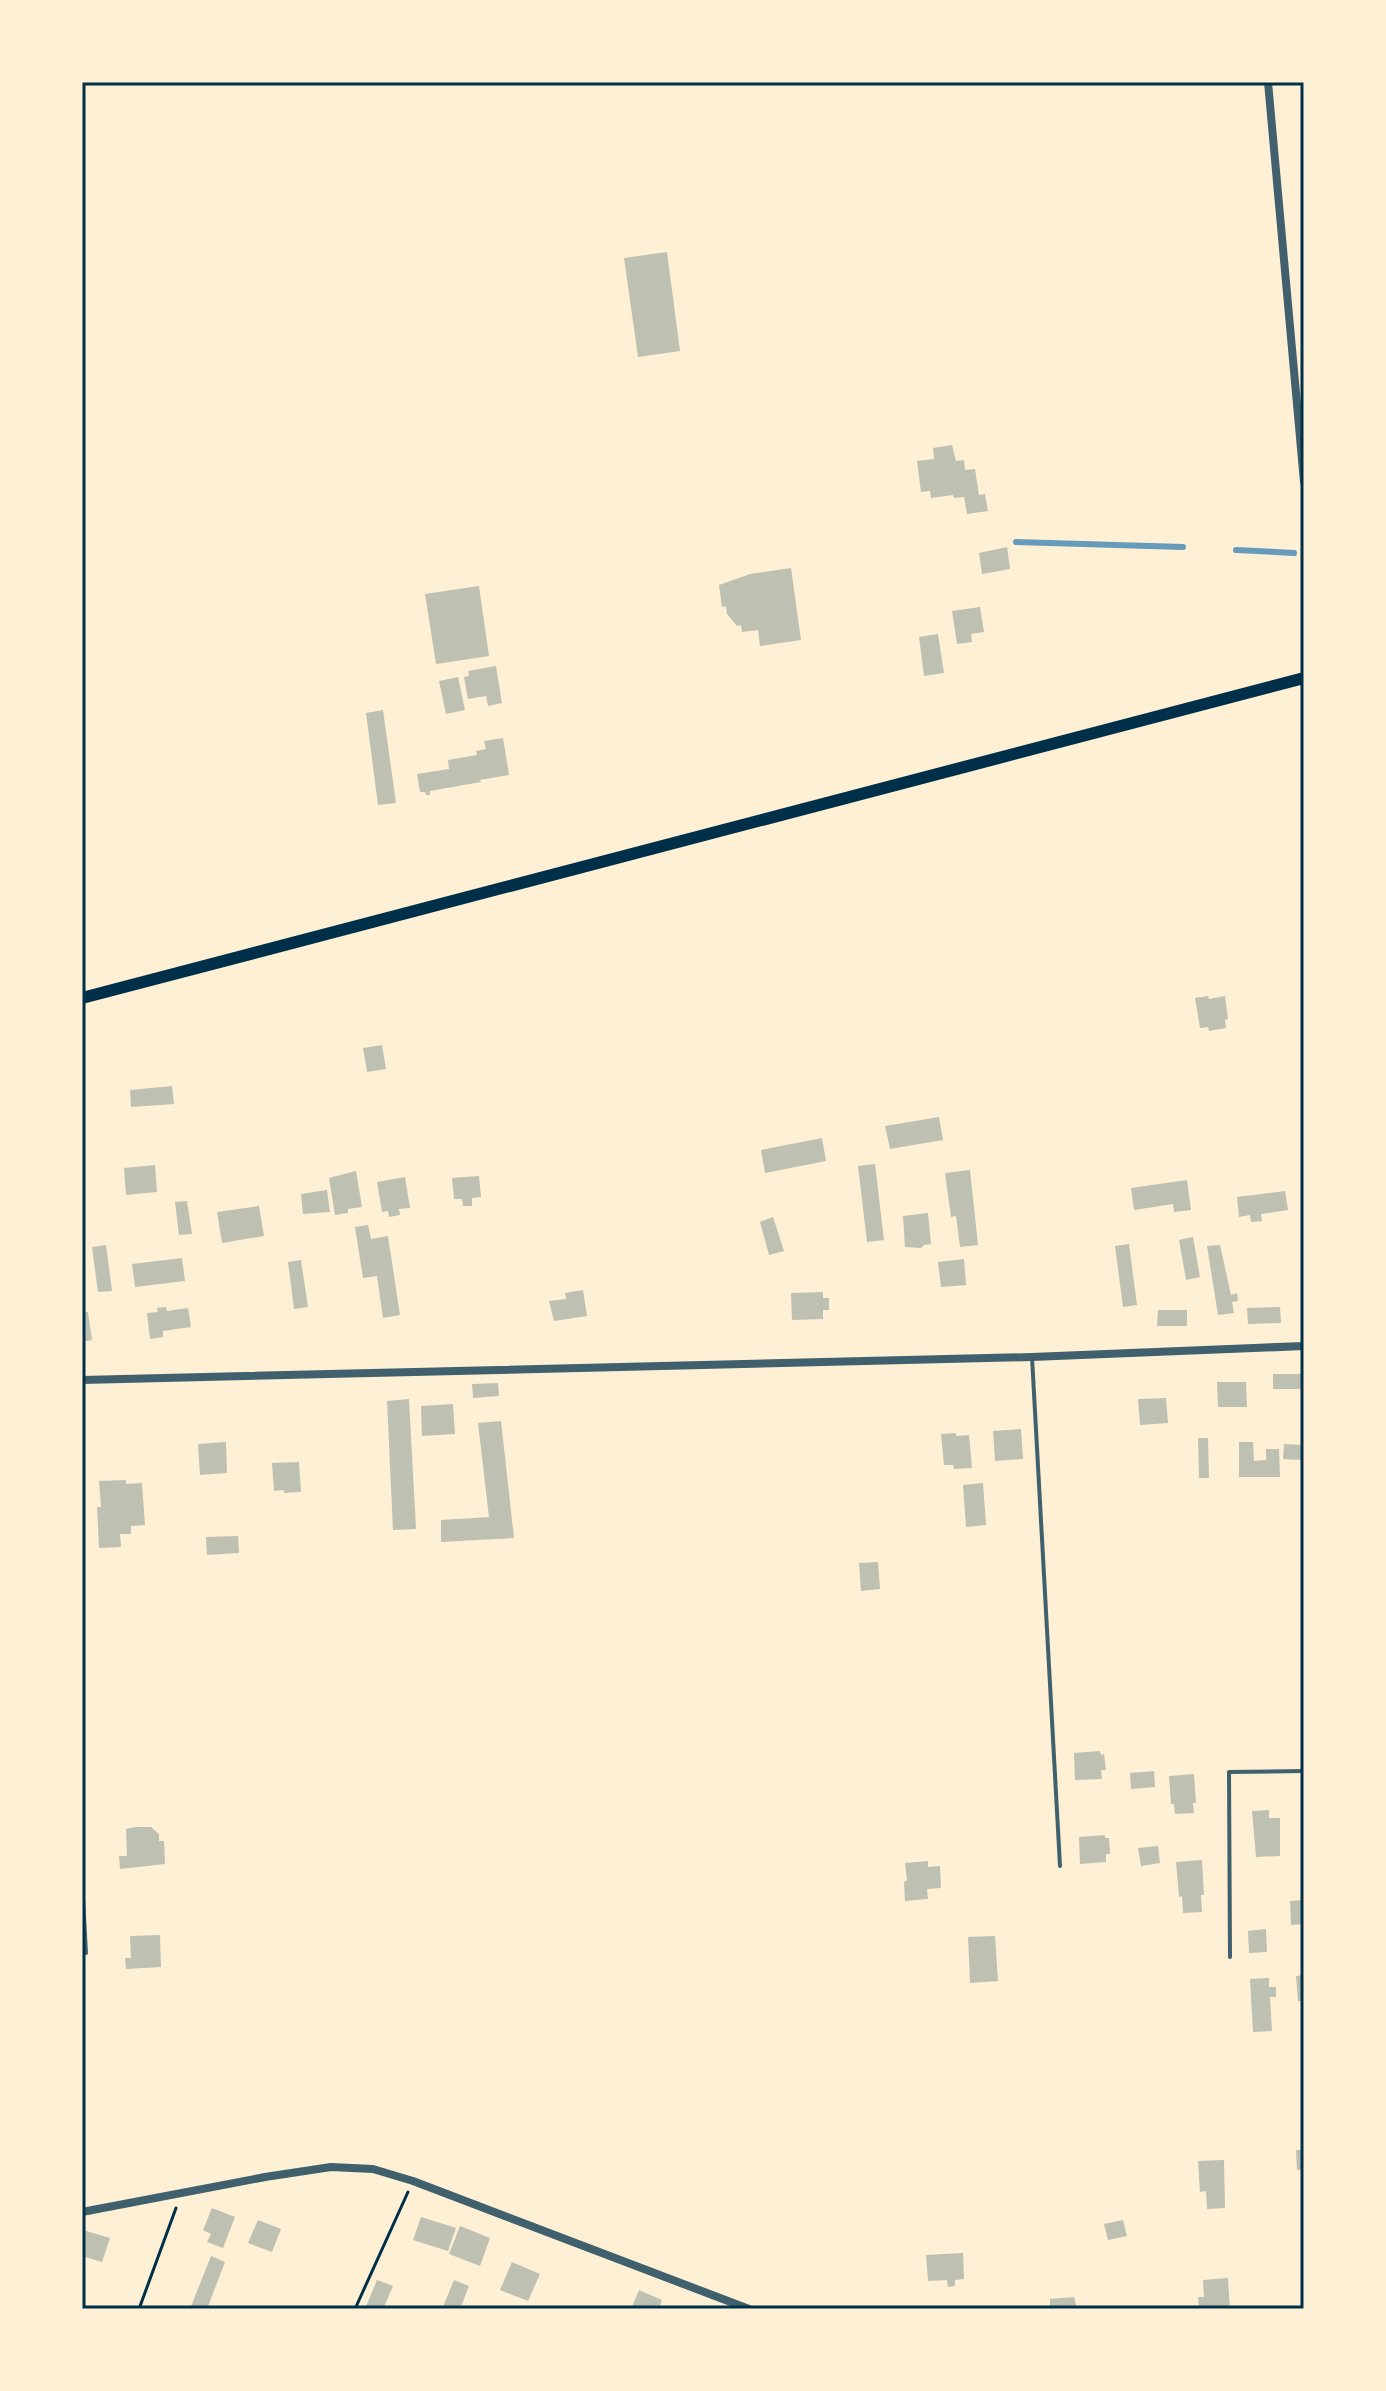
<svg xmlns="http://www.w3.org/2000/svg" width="1386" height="2391" font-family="Mulish,sans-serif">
<rect width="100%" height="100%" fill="#fdf0d5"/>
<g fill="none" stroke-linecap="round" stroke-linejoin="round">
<g stroke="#669bbc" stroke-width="6">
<polyline points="1016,542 1183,547"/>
<polyline points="1236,550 1294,553"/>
</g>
</g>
<g fill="#bec0b2">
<polygon points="667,252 680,351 638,357 624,258"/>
<polygon points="952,445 956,461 964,460 965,470 975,469 979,495 985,494 988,511 967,514 964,497 954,498 953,495 931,498 930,491 921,492 917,461 934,459 933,448"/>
<polygon points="1007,547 1010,569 982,574 979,553"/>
<polygon points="791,568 801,640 760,646 758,630 742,632 741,625 737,626 727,614 726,606 722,607 719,585 750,574"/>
<polygon points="479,586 489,656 436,664 425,594"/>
<polygon points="980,607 984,632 971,634 972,642 957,644 952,611"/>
<polygon points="938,634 944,673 924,676 919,637"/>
<polygon points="496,666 502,703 488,706 486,696 468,699 464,677 469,676 468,671"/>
<polygon points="458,677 465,710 446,714 439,681"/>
<polygon points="383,710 396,803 378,805 366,713"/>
<polygon points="503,738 509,775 480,780 481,782 430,791 430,795 426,795 425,792 420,792 417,774 449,769 448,760 477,755 476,751 486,749 484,741"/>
<polygon points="1208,996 1209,999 1225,996 1228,1019 1225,1020 1226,1028 1209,1031 1208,1027 1200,1028 1195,998"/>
<polygon points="382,1045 386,1069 367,1072 363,1048"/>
<polygon points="172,1086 174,1104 131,1107 130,1090"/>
<polygon points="939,1117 943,1140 890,1149 885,1126"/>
<polygon points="822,1138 826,1161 765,1173 761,1150"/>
<polygon points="875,1164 884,1240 867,1242 858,1166"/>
<polygon points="155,1165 157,1192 126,1195 124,1168"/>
<polygon points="970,1170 978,1245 960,1247 956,1216 951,1217 945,1173"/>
<polygon points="356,1171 362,1207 348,1209 348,1213 335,1215 329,1178"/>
<polygon points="479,1176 481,1197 472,1198 472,1206 463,1206 462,1199 454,1199 452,1178"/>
<polygon points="405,1177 410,1208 399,1209 400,1215 389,1217 388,1211 382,1212 377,1182"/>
<polygon points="1187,1180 1191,1210 1174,1212 1173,1204 1134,1210 1131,1188"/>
<polygon points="327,1190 330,1212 303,1214 301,1194"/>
<polygon points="1285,1191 1288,1210 1261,1214 1262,1221 1251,1222 1250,1215 1239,1217 1237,1197"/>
<polygon points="187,1201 192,1234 179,1235 175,1202"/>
<polygon points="259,1206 264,1236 222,1243 217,1212"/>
<polygon points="928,1213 931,1244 924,1245 921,1248 905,1247 903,1216"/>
<polygon points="773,1217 784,1251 769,1255 760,1222"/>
<polygon points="368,1225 371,1239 388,1236 400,1315 383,1318 377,1276 363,1278 355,1227"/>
<polygon points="1193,1237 1200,1277 1186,1280 1179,1240"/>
<polygon points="1129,1244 1137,1305 1123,1307 1115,1246"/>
<polygon points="106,1245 112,1291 98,1292 92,1247"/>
<polygon points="1220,1245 1231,1295 1237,1293 1238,1301 1232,1302 1234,1313 1218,1315 1207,1246"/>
<polygon points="182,1258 185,1281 135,1287 132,1264"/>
<polygon points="964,1259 966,1285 941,1287 938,1262"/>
<polygon points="301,1260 308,1307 294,1309 288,1262"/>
<polygon points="583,1290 587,1316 554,1321 549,1301 566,1299 565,1293"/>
<polygon points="823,1292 823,1298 829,1298 829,1310 823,1310 823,1319 792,1320 791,1293"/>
<polygon points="166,1307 167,1311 188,1308 191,1327 163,1331 163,1337 150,1339 147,1313 158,1312 157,1308"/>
<polygon points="1280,1307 1281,1323 1248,1324 1247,1308"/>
<polygon points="1158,1310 1187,1310 1187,1326 1157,1326"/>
<polygon points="88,1312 92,1340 82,1342 82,1313"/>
<rect x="1273" y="1374" width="31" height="15"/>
<polygon points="1217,1382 1246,1382 1247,1407 1218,1407"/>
<polygon points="498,1383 499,1396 473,1398 472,1384"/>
<polygon points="1166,1398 1168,1423 1140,1425 1138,1399"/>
<polygon points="409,1399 416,1529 393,1530 387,1401"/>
<polygon points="453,1404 455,1434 422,1436 421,1406"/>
<polygon points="501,1421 514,1538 441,1542 441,1520 489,1517 478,1423"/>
<polygon points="1021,1429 1023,1459 995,1461 993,1431"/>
<polygon points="956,1433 956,1436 969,1435 972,1468 954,1469 953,1465 944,1465 941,1434"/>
<polygon points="1198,1438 1208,1438 1209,1478 1199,1478"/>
<polygon points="226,1442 227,1473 200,1475 198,1444"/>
<polygon points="1239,1442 1253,1442 1254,1461 1266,1460 1266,1449 1279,1449 1280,1477 1239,1477"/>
<polygon points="1284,1444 1302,1445 1302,1460 1283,1459"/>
<polygon points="299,1462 301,1492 284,1493 284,1490 274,1491 272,1463"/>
<polygon points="126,1480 126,1484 142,1483 145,1525 131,1526 131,1534 120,1534 121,1547 99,1548 97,1507 101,1507 99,1481"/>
<polygon points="983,1483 986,1525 966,1527 963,1485"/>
<polygon points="238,1536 239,1553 207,1555 206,1537"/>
<polygon points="878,1562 880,1589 861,1591 859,1563"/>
<polygon points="1100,1751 1101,1755 1104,1754 1106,1770 1101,1770 1102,1779 1075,1780 1074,1753"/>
<polygon points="1154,1771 1155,1787 1131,1789 1130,1773"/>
<polygon points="1194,1774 1196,1803 1193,1803 1194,1813 1175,1814 1174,1804 1171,1804 1169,1776"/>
<polygon points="1269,1810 1269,1818 1280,1818 1280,1856 1256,1857 1252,1811"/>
<polygon points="135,1827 151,1827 159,1834 159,1841 164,1841 165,1864 120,1869 119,1856 127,1856 126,1829"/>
<polygon points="1105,1835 1105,1838 1109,1838 1110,1854 1106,1854 1106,1862 1080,1864 1079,1837"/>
<polygon points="1158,1846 1160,1863 1141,1866 1138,1848"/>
<polygon points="1202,1860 1204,1895 1201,1895 1202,1912 1183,1913 1182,1896 1179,1897 1176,1862"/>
<polygon points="928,1861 928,1867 940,1866 941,1888 927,1889 928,1899 905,1901 904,1882 907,1880 905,1863"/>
<polygon points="1304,1900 1304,1924 1291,1925 1290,1901"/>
<polygon points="1266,1929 1267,1952 1249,1953 1248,1931"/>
<polygon points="160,1935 161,1967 126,1969 125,1958 131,1958 130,1936"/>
<polygon points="995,1936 998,1981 970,1983 968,1937"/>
<polygon points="1304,1975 1304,2001 1298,2001 1296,1976"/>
<polygon points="1269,1978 1269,1987 1276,1987 1276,1997 1270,1997 1272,2031 1253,2032 1250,1979"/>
<polygon points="1296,2150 1304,2150 1304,2169 1297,2170"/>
<polygon points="1224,2160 1225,2208 1207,2209 1206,2191 1200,2192 1198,2161"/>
<polygon points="212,2208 235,2217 223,2248 207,2242 211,2234 203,2230"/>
<polygon points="421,2217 456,2228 448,2251 413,2240"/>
<polygon points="258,2220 281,2229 272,2252 248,2243"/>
<polygon points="1123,2220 1127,2236 1108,2240 1104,2224"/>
<polygon points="460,2226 490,2238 480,2266 449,2254"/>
<polygon points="83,2230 110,2238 102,2262 82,2256"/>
<polygon points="963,2253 964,2279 955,2280 955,2286 948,2287 947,2280 928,2281 926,2255"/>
<polygon points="211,2256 225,2262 207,2309 190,2309"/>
<polygon points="512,2262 540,2274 528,2301 500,2290"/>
<polygon points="1228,2278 1230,2309 1199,2309 1198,2297 1204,2297 1203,2280"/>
<polygon points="377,2280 393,2286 383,2309 365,2309"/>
<polygon points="454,2280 469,2286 460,2309 442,2309"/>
<polygon points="639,2290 662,2300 659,2309 631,2309"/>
<polygon points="1074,2297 1077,2309 1050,2309 1050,2299"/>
</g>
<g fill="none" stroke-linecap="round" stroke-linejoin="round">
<g stroke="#003049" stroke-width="3">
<polyline points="139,2309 176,2208"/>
<polyline points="355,2309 408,2192"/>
</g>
<g stroke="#3f606c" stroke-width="4">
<polyline points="1032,1357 1060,1866"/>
<polyline points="82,1880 86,1953"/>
<polyline points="1230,1957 1229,1772 1304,1771"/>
</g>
<g stroke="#3f606c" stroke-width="8">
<polyline points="1268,82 1304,482"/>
<polyline points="82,1380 1032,1357 1304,1346"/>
<polyline points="82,2212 265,2177 331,2167 373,2169 413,2181 749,2309"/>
</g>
<polyline stroke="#003049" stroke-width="12" points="82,998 1304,678"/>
</g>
<rect width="1386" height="2391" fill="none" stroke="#fdf0d5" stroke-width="168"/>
<rect x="84" y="84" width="1218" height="2223" fill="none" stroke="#003049" stroke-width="3"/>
</svg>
